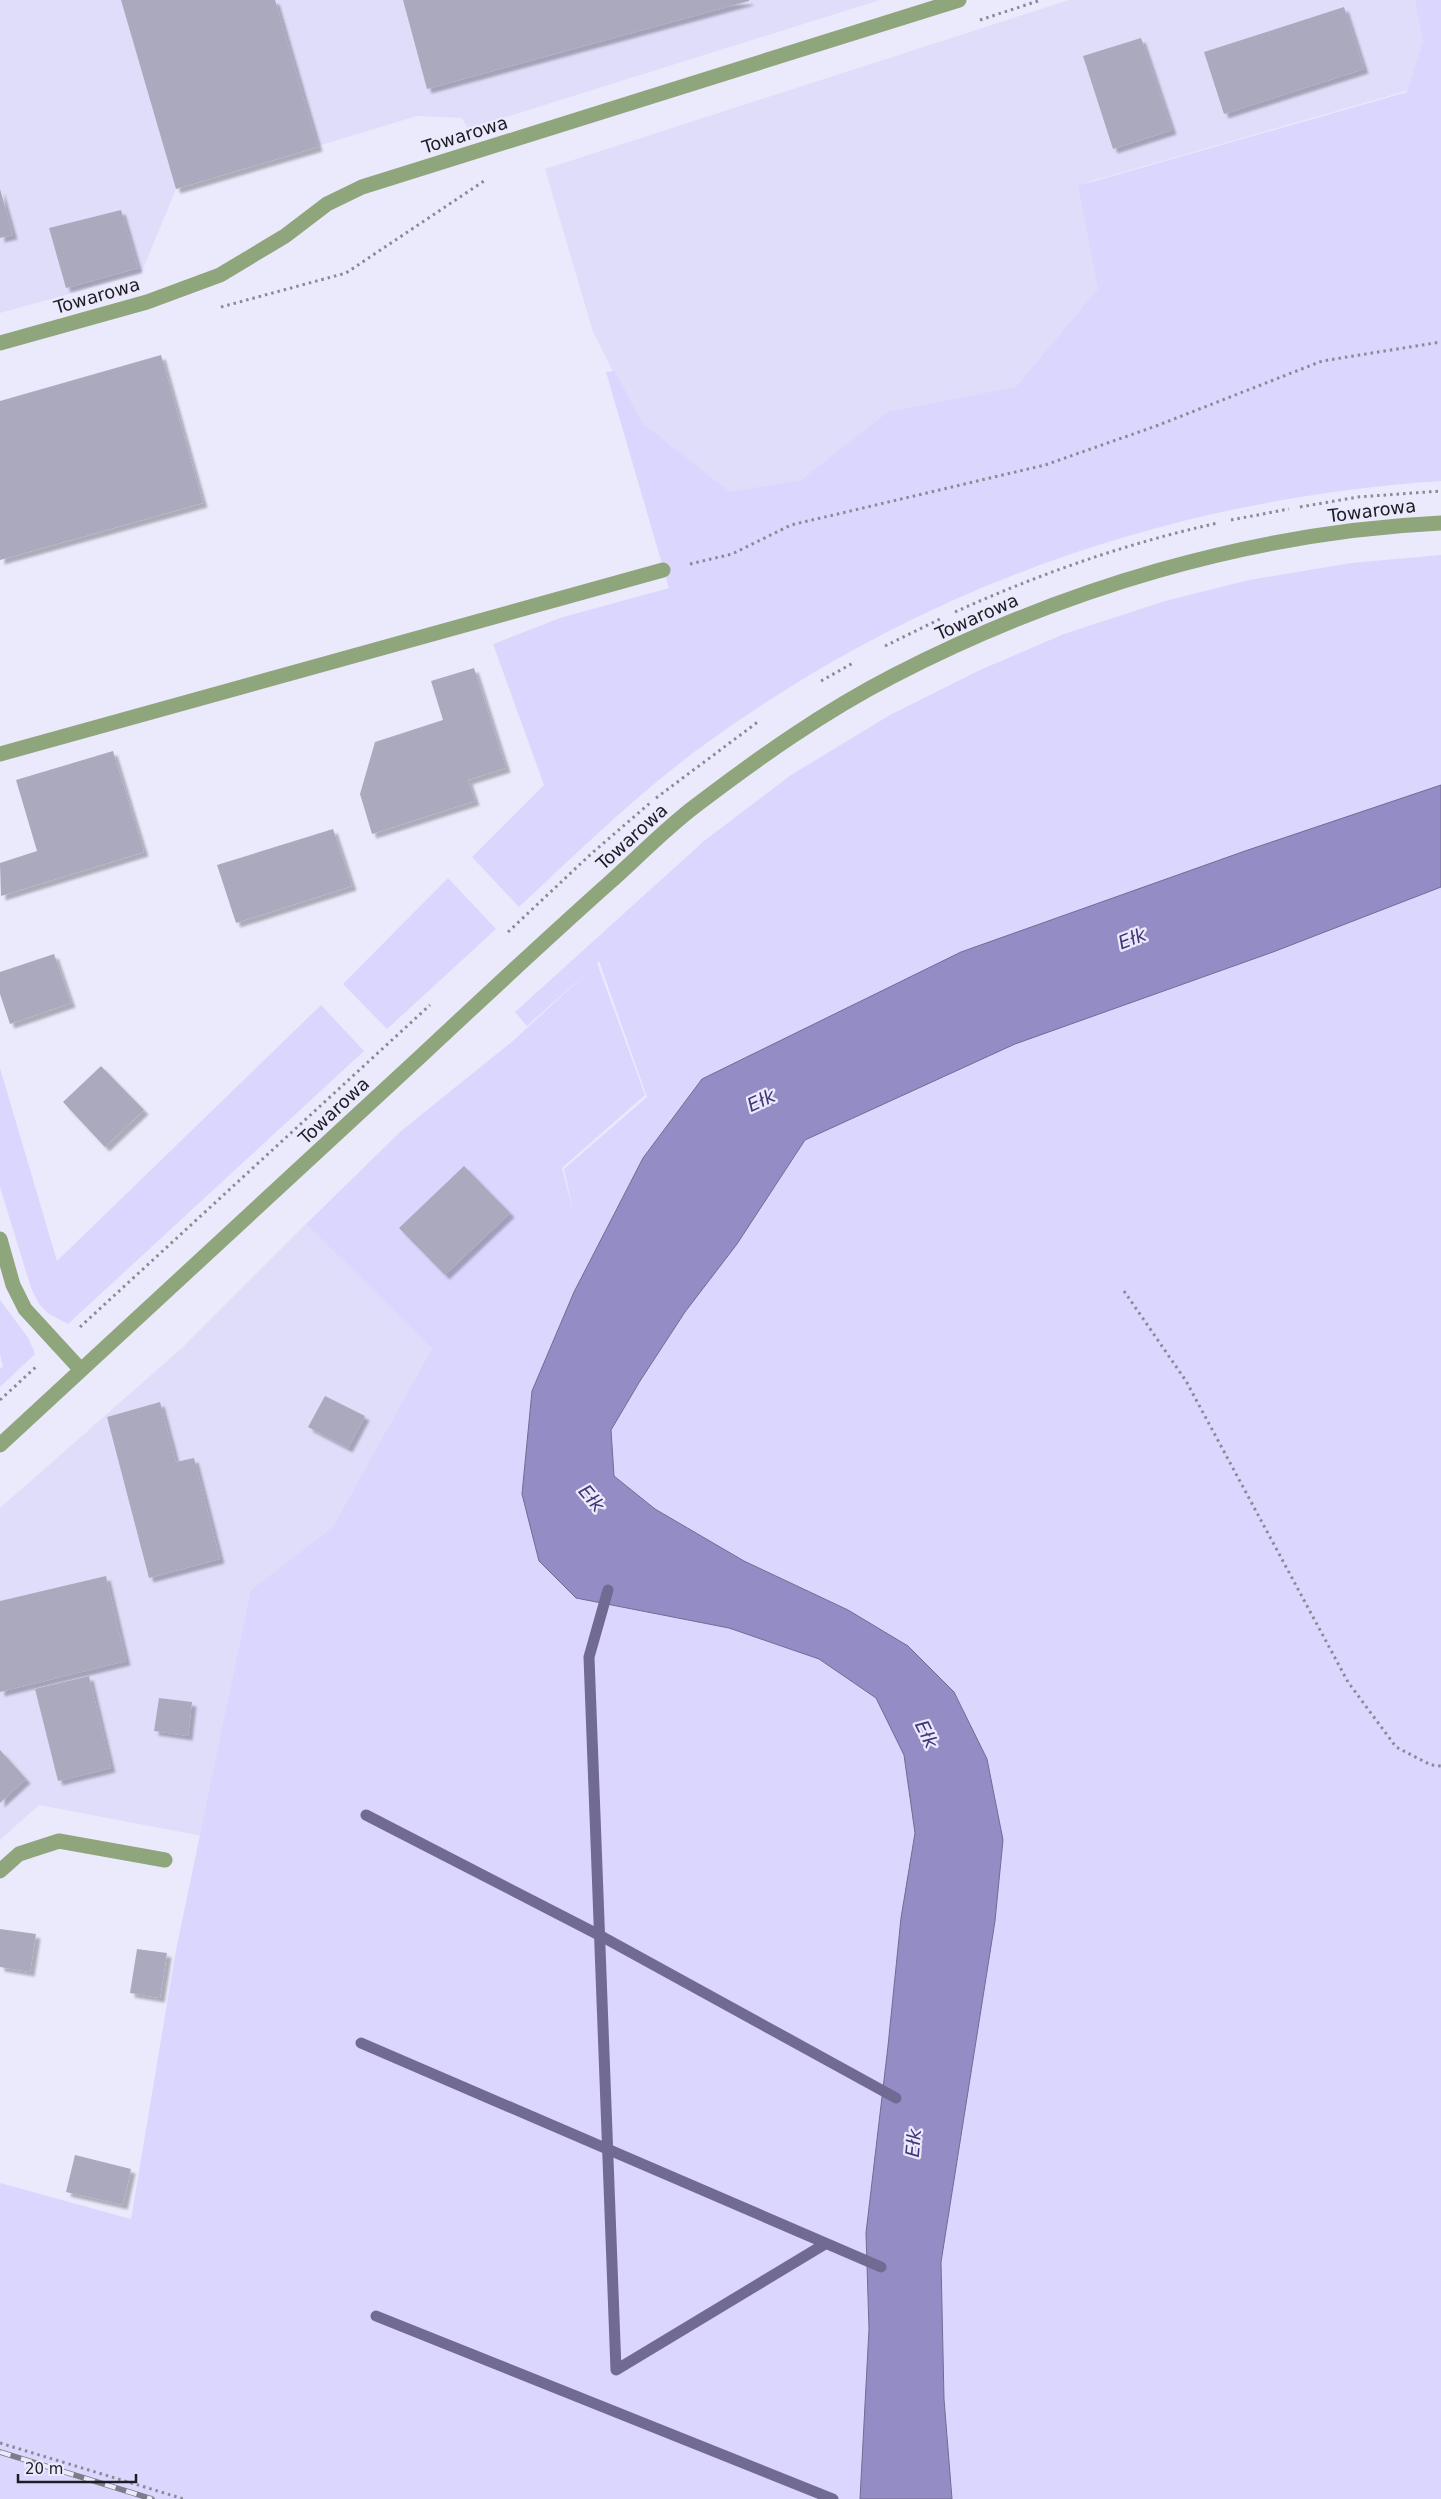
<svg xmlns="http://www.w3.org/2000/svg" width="1441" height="2499" font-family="'DejaVu Sans',sans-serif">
<defs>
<filter id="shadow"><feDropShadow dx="4.5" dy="4.5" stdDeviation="1" flood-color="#0004"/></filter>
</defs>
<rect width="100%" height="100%" fill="#ebeafc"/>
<g fill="#e0ddfa">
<polygon points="0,0 880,0 468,129 462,118 417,116 176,189 141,274 0,313"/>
<polygon points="1069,0 1441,0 1441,81 1089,182 1125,372 805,484 728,496 640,426 593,332 545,169"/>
<polygon points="306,1224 433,1350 202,1836 39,1805 0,1840 0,1508 183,1347"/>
</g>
<g fill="#dbd6fe" fill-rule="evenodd">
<path d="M1415 0H1441V481C1173 499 926 585 708 742 640 791 580 850 519 907L472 857 544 785 493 644 560 618 669 588 606 372 615 371 642 423 730 492 801 480 888 412 1016 387 1098 289 1078 186 1407 92 1423 41Z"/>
<path d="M1441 555V785L1245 851 702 1079 643 1158 574 1292 532 1391 539 1561 576 1598 729 1628 819 1659 876 1698 904 1755 915 1833 901 1918 888 2046 866 2233 869 2329 860 2499H0V2183L131 2219 176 1950 251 1590 333 1527 432 1349 306 1224 401 1131 514 1040 593 967 527 1026 515 1012 704 841 791 775 890 715 980 670 1064 634 1165 601 1249 580 1351 563ZM599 961 647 1097 564 1169 574 1215 562 1168 645 1095 597 963Z"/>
<polygon points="448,878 496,929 387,1029 343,984"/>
<polygon points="1441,887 1441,2499 952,2499 944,2399 941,2262 995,1921 848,1610 744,1561 655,1509 614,1476 611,1430 640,1381 685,1312 737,1244 805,1140 1015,1044 1273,952"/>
<polygon points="321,1005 364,1051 68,1324 49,1314 39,1304 31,1288 0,1187 0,1068 57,1261"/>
<polygon points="0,1300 29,1339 35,1354 0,1387 0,1368 3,1367 0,1354"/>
</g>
<polygon fill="#948cc4" stroke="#716b94" points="1441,785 1441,887 1273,952 1015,1044 805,1140 737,1244 685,1312 640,1381 611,1430 614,1476 655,1509 744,1561 848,1610 908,1646 954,1692 987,1759 1003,1840 995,1921 941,2262 944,2399 952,2499 860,2499 869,2329 866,2233 888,2046 901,1918 915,1833 904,1755 876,1698 819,1659 729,1628 576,1598 539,1561 522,1494 532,1391 574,1292 643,1158 702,1079 961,952 1245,851"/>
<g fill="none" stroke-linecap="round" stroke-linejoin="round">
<g stroke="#716b94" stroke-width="11">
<polyline points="608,1590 589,1657 616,2370 825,2244"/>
<polyline points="366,1815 601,1936 896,2098"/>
<polyline points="361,2043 881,2267"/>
<polyline points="376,2316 833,2499"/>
</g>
</g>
<g fill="#aba9be" filter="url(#shadow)">
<polygon points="121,0 275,0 318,147 176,189"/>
<polygon points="403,0 749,0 749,1 427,89"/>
<polygon points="1344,7 1364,69 1224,114 1204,52"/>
<polygon points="1141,38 1172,130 1113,149 1083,56"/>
<polygon points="0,189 13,235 0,238"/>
<polygon points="121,210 138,268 66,288 49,228"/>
<polygon points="161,355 203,503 0,560 0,401"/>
<polygon points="474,668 506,768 468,780 475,801 372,834 360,794 375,742 443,720 431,681"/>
<polygon points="113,751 144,852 1,896 0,863 37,851 16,780"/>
<polygon points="333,829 352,886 236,923 217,865"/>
<polygon points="54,954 71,1003 10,1024 0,994 0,972"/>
<polygon points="101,1066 144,1110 105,1147 63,1102"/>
<polygon points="464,1166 510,1213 445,1275 399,1228"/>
<polygon points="325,1396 365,1416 348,1448 308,1427"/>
<polygon points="160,1402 176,1462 194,1458 220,1559 149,1578 107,1417"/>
<polygon points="106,1576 126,1661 0,1692 0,1601"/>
<polygon points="89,1676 111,1768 58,1781 35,1689"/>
<polygon points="159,1698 192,1702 188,1736 154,1731"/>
<polygon points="0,1750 26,1779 0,1803"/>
<polygon points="0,1929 36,1934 30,1972 0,1967"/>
<polygon points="137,1949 167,1953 160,1998 130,1993"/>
<polygon points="75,2155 131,2169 123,2205 66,2192"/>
</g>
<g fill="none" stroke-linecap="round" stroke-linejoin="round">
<g stroke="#8a8996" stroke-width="3" stroke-dasharray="2.5 4" stroke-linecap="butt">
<polyline points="980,20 1041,0"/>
<polyline points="221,307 346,273 484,181"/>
<polyline points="1300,507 1358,497 1441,491"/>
<polyline points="1231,520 1289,509"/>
<polyline points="690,564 732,554 791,525 1045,465 1156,426 1322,361 1441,342"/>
<path d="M955 612C1039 574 1127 543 1218 523"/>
<polyline points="885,646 940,619"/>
<polyline points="821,681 853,663"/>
<polyline points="656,798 759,721"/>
<polyline points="508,932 592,853 650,803"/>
<polyline points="1124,1291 1186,1381 1348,1682 1396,1747 1431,1765 1441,1766"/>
<polyline points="80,1327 430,1005"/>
<polyline points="0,1400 38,1365"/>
<polyline points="0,2443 184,2499"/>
</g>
<g stroke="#8fa57c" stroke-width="15">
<polyline points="0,343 147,302 220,275 285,236 327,204 362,187 959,0"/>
<polyline points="0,754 663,570"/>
<polyline points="0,1239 13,1285 25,1309 81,1370"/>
<path d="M0 1445C140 1316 280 1186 421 1056 483 998 545 940 609 883 637 858 664 830 694 807 757 759 823 712 893 676 1062 589 1251 532 1441 523"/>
<polyline points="0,1871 19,1854 59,1841 165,1860"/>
</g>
<defs>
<polyline id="rail" points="0,2452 152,2499"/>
</defs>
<use href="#rail" stroke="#7d7c89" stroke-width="5.5"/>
<use href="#rail" stroke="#ebeafc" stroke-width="4" stroke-dasharray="11" stroke-linecap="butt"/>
</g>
<g text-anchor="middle" stroke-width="4.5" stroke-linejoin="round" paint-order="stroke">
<g font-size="18" fill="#1e1d25" stroke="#ebeafc">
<text transform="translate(465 135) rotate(-17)" y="6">Towarowa</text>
<text transform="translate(97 296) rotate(-16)" y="6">Towarowa</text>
<text transform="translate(1372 511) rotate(-7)" y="6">Towarowa</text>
<text transform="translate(977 617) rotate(-24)" y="6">Towarowa</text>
<text transform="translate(632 837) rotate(-42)" y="6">Towarowa</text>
<text transform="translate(334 1111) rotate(-43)" y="6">Towarowa</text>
</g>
<g font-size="19" font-style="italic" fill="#443579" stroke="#ebeafc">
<text transform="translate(1132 938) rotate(-21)" y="7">Ełk</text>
<text transform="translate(761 1100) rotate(-25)" y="7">Ełk</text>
<text transform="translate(592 1498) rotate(50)" y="7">Ełk</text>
<text transform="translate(927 1734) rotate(64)" y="7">Ełk</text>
<text transform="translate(913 2143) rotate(-85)" y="7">Ełk</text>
</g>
</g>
<path d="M18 2474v8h118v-8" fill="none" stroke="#1e1d25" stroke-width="2.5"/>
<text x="25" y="2474" font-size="15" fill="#1e1d25" stroke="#ebeafc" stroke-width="4" paint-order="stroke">20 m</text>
</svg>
